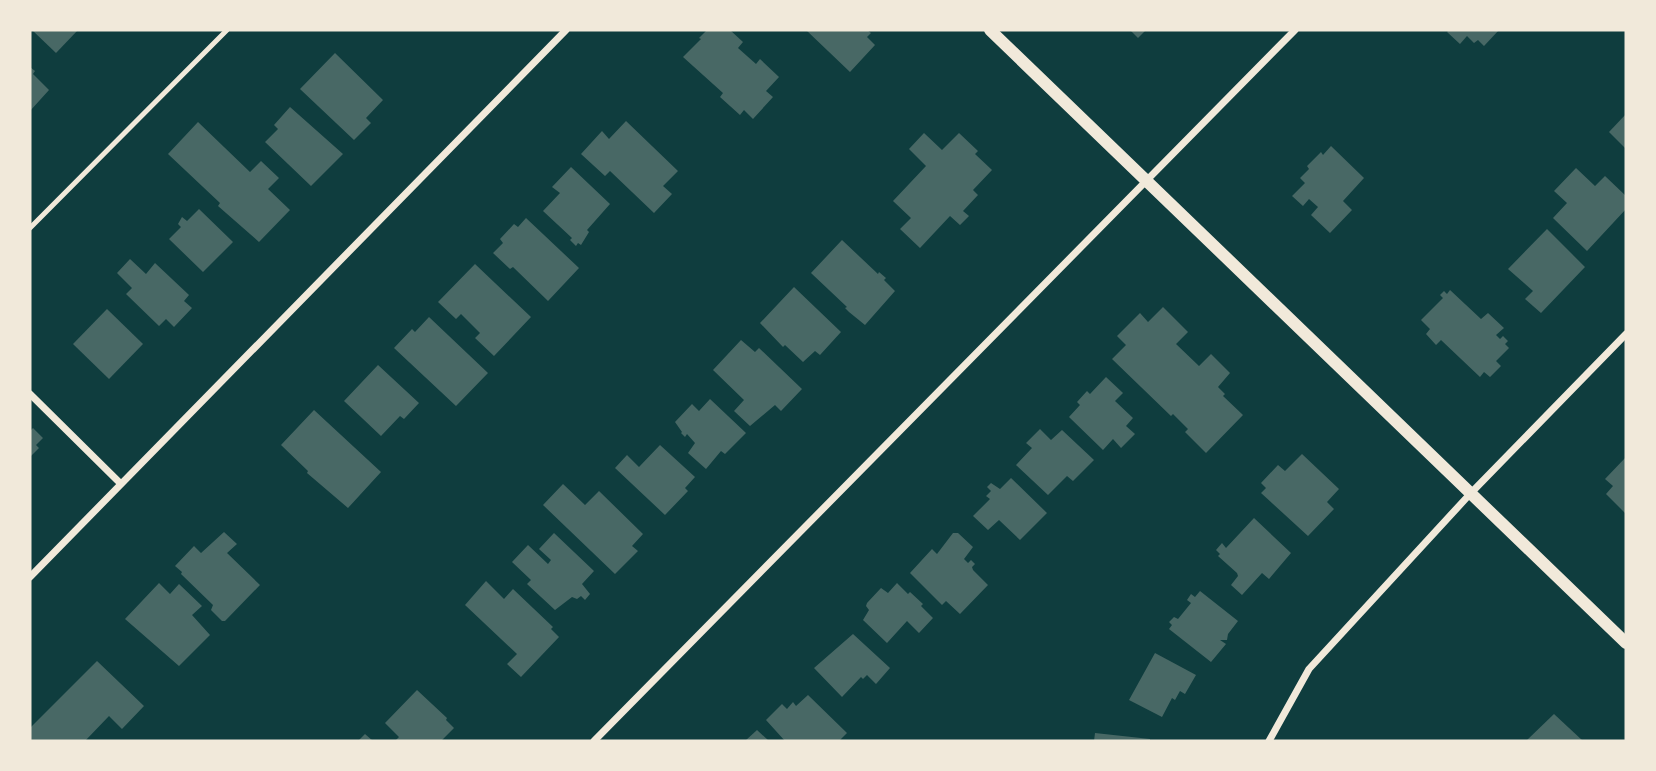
<svg xmlns="http://www.w3.org/2000/svg" width="1656" height="771" font-family="'Source Sans 3',sans-serif">
<rect width="100%" height="100%" fill="#0f3d3e"/>
<g fill="#486865">
<polygon points="32,30 78,30 56,53"/>
<polygon points="707,30 730,30 743,42 738,48 756,64 760,59 779,77 766,91 773,97 753,119 744,110 740,115 720,97 723,93 683,57 701,39 699,38"/>
<polygon points="806,30 867,30 871,33 867,37 875,45 850,72"/>
<polygon points="1130,30 1146,30 1138,38"/>
<polygon points="1449,30 1499,30 1484,46 1478,40 1474,43 1467,36 1460,44 1447,32"/>
<polygon points="335,53 383,100 366,118 371,123 354,140 300,89"/>
<polygon points="30,67 35,71 33,74 49,90 30,111"/>
<polygon points="290,107 343,154 311,186 265,142 278,129 274,125"/>
<polygon points="1626,114 1626,149 1609,132"/>
<polygon points="626,121 678,171 663,186 672,194 654,213 610,171 605,176 581,154 602,131 609,139"/>
<polygon points="198,122 250,172 261,161 279,178 268,189 290,210 259,242 218,206 220,203 168,154"/>
<polygon points="924,133 942,150 959,133 978,151 975,154 992,170 973,190 978,195 963,211 969,216 960,225 950,216 920,248 900,229 911,218 893,201 926,166 909,149"/>
<polygon points="1331,146 1364,178 1343,201 1352,210 1330,233 1311,215 1318,207 1309,199 1303,206 1292,196 1305,183 1300,178 1309,169 1307,166 1321,152 1323,155"/>
<polygon points="571,167 610,204 587,230 589,232 581,245 578,243 576,246 570,240 572,238 543,211 560,193 552,187"/>
<polygon points="1576,168 1595,186 1605,176 1626,196 1626,209 1587,251 1553,218 1567,203 1554,191"/>
<polygon points="199,209 233,242 203,272 169,239 181,227 178,224 182,217 187,221"/>
<polygon points="526,218 579,268 548,301 513,267 510,269 493,253 503,243 500,239 514,224 518,227"/>
<polygon points="1547,229 1585,267 1541,313 1525,299 1533,291 1508,269"/>
<polygon points="842,240 878,274 879,272 886,278 884,280 895,291 865,325 849,312 845,308 847,307 811,273"/>
<polygon points="130,259 146,274 155,263 189,295 184,301 192,308 174,327 166,319 159,326 126,294 132,288 117,273"/>
<polygon points="475,264 531,317 494,356 475,338 480,333 461,314 456,319 438,302"/>
<polygon points="794,287 841,332 820,355 815,351 803,362 785,345 783,347 760,323"/>
<polygon points="1450,290 1481,319 1488,313 1504,328 1496,335 1500,339 1503,336 1508,341 1505,344 1509,348 1496,361 1501,366 1490,377 1484,372 1480,377 1441,340 1436,345 1426,334 1430,329 1421,320 1443,298 1440,295 1444,291 1447,294"/>
<polygon points="1163,307 1188,332 1176,344 1199,366 1211,354 1230,373 1218,387 1225,394 1223,396 1243,415 1206,453 1185,432 1188,429 1173,414 1171,416 1112,359 1126,345 1117,336 1140,313 1148,322"/>
<polygon points="107,309 143,344 109,379 73,344"/>
<polygon points="429,317 488,373 456,406 394,348 412,329 415,332"/>
<polygon points="741,340 755,352 759,348 802,389 781,411 775,405 750,426 734,411 744,400 713,370"/>
<polygon points="378,365 419,403 404,419 400,416 381,436 344,401"/>
<polygon points="1106,377 1123,393 1115,401 1133,418 1126,426 1135,434 1121,448 1113,439 1103,450 1069,417 1080,405 1077,402 1087,391 1090,394"/>
<polygon points="710,399 746,433 725,454 721,451 706,469 688,453 695,443 687,434 685,437 681,433 682,432 675,422 692,404 699,411"/>
<polygon points="314,410 381,472 348,508 307,473 308,471 281,445"/>
<polygon points="33,428 43,438 36,445 39,448 30,457 30,431"/>
<polygon points="1040,429 1051,440 1062,430 1094,460 1073,481 1067,476 1048,495 1016,465 1032,448 1026,443"/>
<polygon points="660,445 695,477 685,488 688,491 665,515 615,468 627,455 639,467"/>
<polygon points="1302,454 1339,489 1327,502 1334,509 1308,536 1261,493 1266,488 1261,483 1278,465 1285,471"/>
<polygon points="1626,457 1626,514 1606,494 1613,486 1605,479"/>
<polygon points="1011,478 1047,513 1020,540 999,520 988,530 973,516 990,499 986,496 991,491 987,487 991,483 1000,489"/>
<polygon points="563,484 585,505 599,491 643,534 632,546 638,551 615,574 543,505"/>
<polygon points="1254,518 1291,553 1269,579 1262,573 1242,595 1231,585 1238,576 1237,573 1218,556 1220,554 1216,550 1222,543 1226,548"/>
<polygon points="224,532 237,544 227,553 260,585 225,621 222,621 211,610 213,605 181,574 182,572 175,566 194,546 201,553"/>
<polygon points="554,533 594,571 582,584 590,594 585,600 581,596 577,599 572,597 555,610 527,584 531,580 512,562 528,545 548,564 551,560 539,549"/>
<polygon points="953,533 958,533 973,547 964,559 968,563 971,560 975,564 972,567 973,570 988,585 960,614 946,601 942,605 910,573 932,549 937,554"/>
<polygon points="486,581 504,599 513,589 553,627 551,629 559,637 521,677 507,664 517,654 465,605"/>
<polygon points="159,583 170,594 179,584 202,606 192,615 210,635 179,666 125,619"/>
<polygon points="897,583 908,594 910,592 923,604 921,606 933,618 919,633 907,621 887,643 863,620 869,610 866,606 867,603 881,588 888,593"/>
<polygon points="1200,591 1238,621 1228,634 1227,640 1220,640 1226,644 1211,662 1169,629 1172,625 1169,622 1174,617 1178,619 1191,603 1187,600 1191,594 1195,597"/>
<polygon points="853,634 890,668 876,684 867,675 863,679 861,677 842,697 814,668"/>
<polygon points="1155,653 1196,675 1185,694 1180,691 1175,700 1172,698 1162,717 1129,700"/>
<polygon points="97,661 144,706 122,729 109,716 85,741 30,741 30,728"/>
<polygon points="417,690 447,718 446,720 454,728 441,741 395,741 399,737 385,723"/>
<polygon points="808,695 847,733 839,741 785,741 766,720 782,704 787,709 793,702 796,706"/>
<polygon points="1554,714 1583,741 1526,741"/>
<polygon points="757,730 769,741 745,741"/>
<polygon points="1095,733 1150,739 1150,741 1094,741"/>
<polygon points="365,734 373,741 358,741"/>
</g>
<g fill="none" stroke-linecap="round" stroke-linejoin="round">
<polyline stroke="#f1e9da" stroke-width="5" points="30,228 227,30"/>
<g stroke="#f1e9da" stroke-width="7">
<polyline points="30,394 120,483"/>
<polyline points="30,577 566,30"/>
<polyline points="594,741 1295,30"/>
<polyline points="1269,741 1309,669 1470,494 1626,334"/>
</g>
<polyline stroke="#f1e9da" stroke-width="12" points="990,30 1626,643"/>
</g>
<rect width="1656" height="771" fill="none" stroke="#f1e9da" stroke-width="63"/>
</svg>
